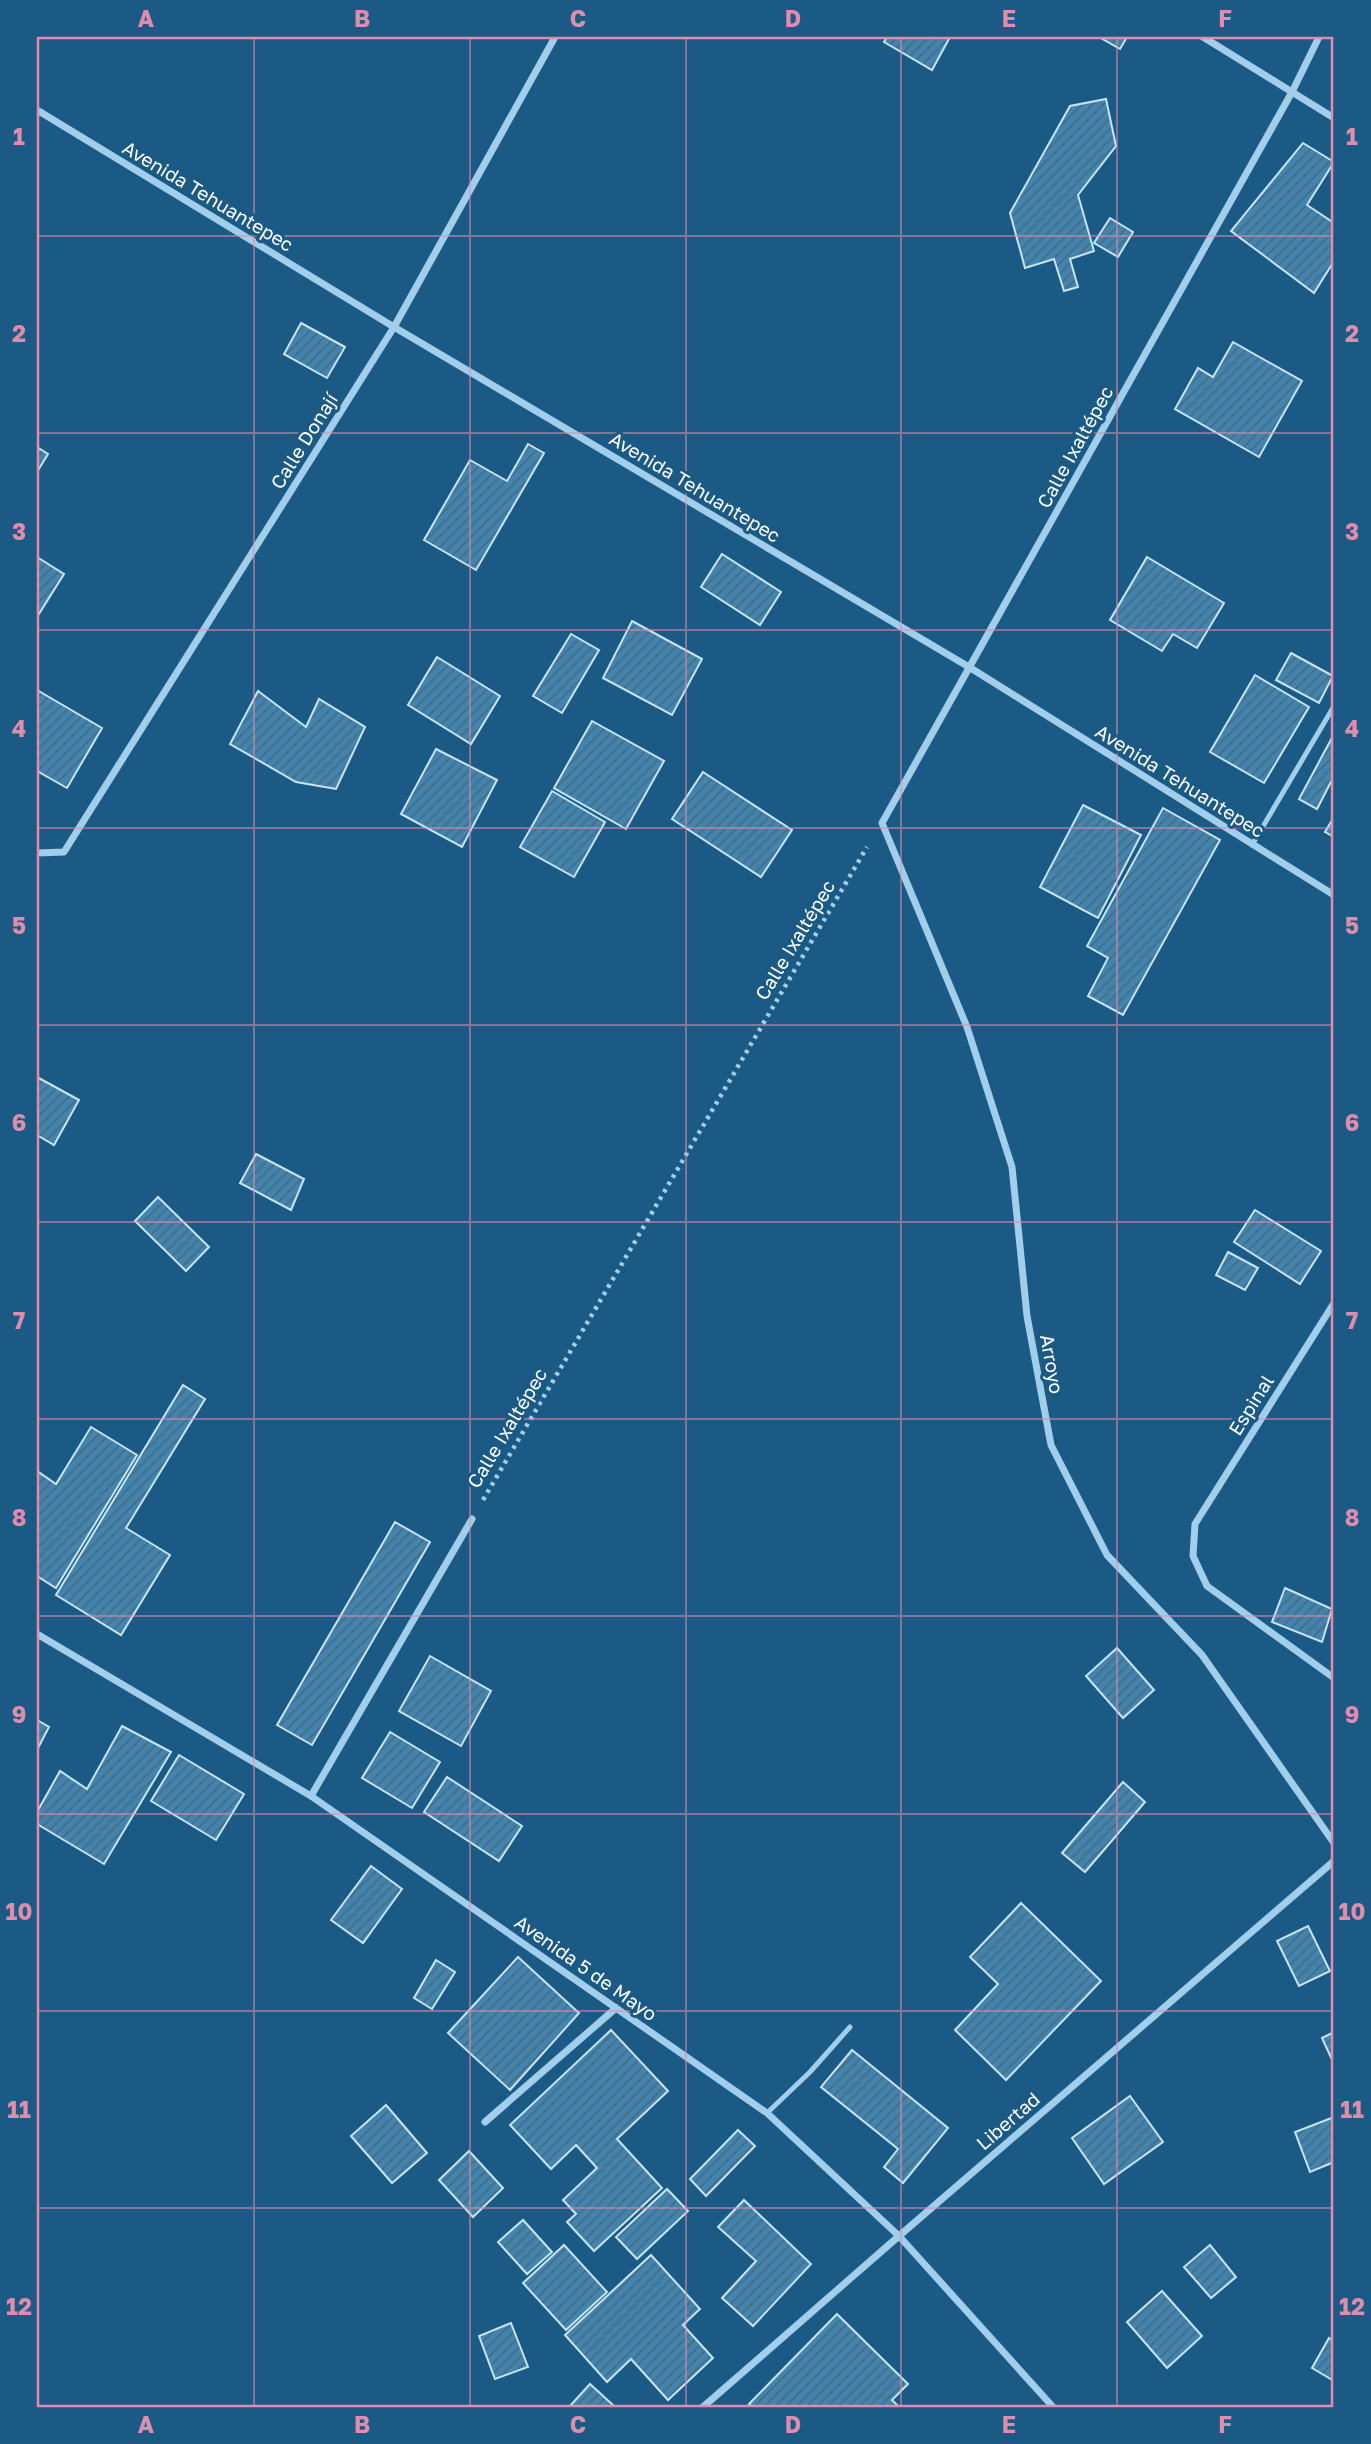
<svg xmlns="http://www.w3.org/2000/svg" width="1371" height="2444" font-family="'Golos Text',sans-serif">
<defs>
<pattern id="building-hatch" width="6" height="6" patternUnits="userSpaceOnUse" patternTransform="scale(1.75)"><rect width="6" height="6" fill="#4384ae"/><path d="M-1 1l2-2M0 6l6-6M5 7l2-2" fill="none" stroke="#476b82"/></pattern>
</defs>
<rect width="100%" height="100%" fill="#1a5a84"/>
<g fill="url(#building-hatch)" stroke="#c5e5f8" stroke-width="2">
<polygon points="887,37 950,37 932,70 884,42"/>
<polygon points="1099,37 1127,37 1120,49"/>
<polygon points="1106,99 1116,146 1078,195 1094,251 1070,259 1078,287 1064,291 1054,259 1025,268 1010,213 1070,106"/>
<polygon points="1303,143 1334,162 1307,205 1334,223 1334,261 1314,293 1231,231"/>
<polygon points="1110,218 1133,232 1118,257 1094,243"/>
<polygon points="301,323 345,347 327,378 284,354"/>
<polygon points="1233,342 1302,381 1259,457 1175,409 1198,368 1213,377"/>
<polygon points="528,444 544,453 476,570 424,540 470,460 507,481"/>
<polygon points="37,447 48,454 37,472"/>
<polygon points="722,554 781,592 760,625 701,587"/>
<polygon points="37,557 64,574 37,617"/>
<polygon points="1147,557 1224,603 1197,648 1173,634 1162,651 1110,620"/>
<polygon points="632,621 702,659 672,715 603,678"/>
<polygon points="571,634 599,650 562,713 533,696"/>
<polygon points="1291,653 1333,676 1319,703 1276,680"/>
<polygon points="437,657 500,696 471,744 408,705"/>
<polygon points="1255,675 1309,707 1264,783 1210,752"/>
<polygon points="37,690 102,728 67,788 37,771"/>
<polygon points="258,691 306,727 319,699 365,727 336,789 296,782 230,744"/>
<polygon points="592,721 664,761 626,829 554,788"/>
<polygon points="1334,734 1334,776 1317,809 1299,799"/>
<polygon points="436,749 497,780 462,847 401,814"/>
<polygon points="703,772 792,830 761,877 672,819"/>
<polygon points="552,791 605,822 574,877 520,847"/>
<polygon points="1083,805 1141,835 1098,918 1040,887"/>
<polygon points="1163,808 1220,840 1123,1015 1088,996 1108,958 1087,946"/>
<polygon points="1334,817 1334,837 1325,832"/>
<polygon points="37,1077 79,1100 54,1145 37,1135"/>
<polygon points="256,1154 304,1179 291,1210 240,1183"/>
<polygon points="158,1197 209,1247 186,1271 135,1221"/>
<polygon points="1255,1210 1321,1251 1300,1284 1234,1242"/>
<polygon points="1228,1252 1258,1268 1245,1290 1216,1275"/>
<polygon points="183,1385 205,1399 126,1528 170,1555 121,1635 56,1595"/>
<polygon points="91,1427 137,1455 56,1588 37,1576 37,1471 56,1484"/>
<polygon points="395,1522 430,1542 312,1745 277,1725"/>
<polygon points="1285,1588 1332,1609 1322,1642 1272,1622"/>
<polygon points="1117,1648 1154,1690 1123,1718 1086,1676"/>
<polygon points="430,1656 491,1691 461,1746 399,1711"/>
<polygon points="37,1720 49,1727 37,1750"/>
<polygon points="122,1726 171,1752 104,1864 37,1824 37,1812 60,1771 87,1789"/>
<polygon points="390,1732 440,1762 412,1808 362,1778"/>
<polygon points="179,1755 244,1794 216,1840 151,1801"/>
<polygon points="447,1777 522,1826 499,1861 424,1812"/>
<polygon points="1123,1782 1145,1802 1085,1872 1062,1853"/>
<polygon points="371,1866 402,1889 363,1943 331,1920"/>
<polygon points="1021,1903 1101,1981 1006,2080 955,2030 998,1984 970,1957"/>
<polygon points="1308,1926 1330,1971 1299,1986 1277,1941"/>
<polygon points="518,1957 579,2013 510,2090 448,2033"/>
<polygon points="436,1960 455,1972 432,2009 414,1998"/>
<polygon points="611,2030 668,2091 617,2139 662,2188 594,2251 567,2222 576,2214 563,2200 597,2168 576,2145 551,2169 510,2125"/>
<polygon points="1334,2032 1334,2064 1322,2038"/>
<polygon points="852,2050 948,2128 903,2183 884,2167 898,2149 821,2087"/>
<polygon points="1130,2096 1163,2142 1104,2184 1072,2138"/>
<polygon points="386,2105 427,2153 392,2183 351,2136"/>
<polygon points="1334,2117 1334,2162 1310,2172 1295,2132"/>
<polygon points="738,2130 755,2146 706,2196 690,2179"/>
<polygon points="469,2151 503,2188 473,2217 439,2180"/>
<polygon points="667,2189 688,2211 637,2259 616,2237"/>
<polygon points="744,2200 811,2264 753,2326 722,2298 756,2261 718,2227"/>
<polygon points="523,2220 552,2252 527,2274 498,2242"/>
<polygon points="564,2245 607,2292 566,2330 523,2283"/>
<polygon points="1210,2245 1236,2277 1211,2298 1184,2267"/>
<polygon points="651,2255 700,2309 683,2325 713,2358 668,2400 631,2359 607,2382 565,2335"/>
<polygon points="1162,2291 1202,2336 1167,2368 1127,2322"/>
<polygon points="837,2314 908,2384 892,2400 899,2407 753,2407 749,2404"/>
<polygon points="511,2323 528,2367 495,2379 479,2336"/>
<polygon points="1329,2338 1334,2341 1334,2381 1312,2368"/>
<polygon points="590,2384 613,2405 611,2407 569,2407"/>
</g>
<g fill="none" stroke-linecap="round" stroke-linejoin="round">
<polyline stroke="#a0ceeb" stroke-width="4.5" stroke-dasharray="3.5 5" stroke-linecap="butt" points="483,1500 867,847"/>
<g stroke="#a0ceeb" stroke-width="5">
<polyline points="1252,845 1334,706"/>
<polyline points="767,2113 810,2072 850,2027"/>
</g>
<g stroke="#a0ceeb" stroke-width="7">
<polyline points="1203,37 1334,118"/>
<polyline points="1319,37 1292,92 882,823 967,1027 1012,1167 1027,1316 1051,1445 1107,1555 1202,1655 1334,1843"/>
<polyline points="37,110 394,327 969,667 1334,895"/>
<polyline points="37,853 64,852 394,327 555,37"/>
<polyline points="1334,1303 1195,1524 1193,1556 1207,1586 1334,1678"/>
<polyline points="37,1634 311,1796 767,2113 899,2236 1053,2407"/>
<polyline points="311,1796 472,1519"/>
<polyline points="485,2122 616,2008"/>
<polyline points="703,2407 899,2236 1334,1861"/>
</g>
</g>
<path fill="none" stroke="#e08cad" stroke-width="2" stroke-opacity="0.55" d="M254 37V2407M470 37V2407M686 37V2407M901 37V2407M1117 37V2407M37 236H1334M37 433H1334M37 630H1334M37 828H1334M37 1025H1334M37 1222H1334M37 1419H1334M37 1616H1334M37 1814H1334M37 2011H1334M37 2208H1334"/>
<g text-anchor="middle" stroke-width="6" stroke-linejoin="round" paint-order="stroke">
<g font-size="19" fill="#fff" stroke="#1a5a84">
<text transform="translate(208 196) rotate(31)" y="7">Avenida Tehuantepec</text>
<text transform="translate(304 441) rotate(-58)" y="7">Calle Donají</text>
<text transform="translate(1075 447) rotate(-61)" y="7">Calle Ixaltépec</text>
<text transform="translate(695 487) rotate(31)" y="7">Avenida Tehuantepec</text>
<text transform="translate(1180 781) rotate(32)" y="7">Avenida Tehuantepec</text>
<text transform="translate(795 940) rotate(-59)" y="7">Calle Ixaltépec</text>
<text transform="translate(1052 1364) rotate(80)" y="7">Arroyo</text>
<text transform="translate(1251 1405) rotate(-58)" y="7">Espinal</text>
<text transform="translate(507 1428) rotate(-59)" y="7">Calle Ixaltépec</text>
<text transform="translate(586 1968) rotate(35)" y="7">Avenida 5 de Mayo</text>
<text transform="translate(1008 2121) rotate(-41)" y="7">Libertad</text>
</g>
</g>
<rect width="1371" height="2444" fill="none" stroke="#1a5a84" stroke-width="77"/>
<rect x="38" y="38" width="1294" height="2368" fill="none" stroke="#e08cad" stroke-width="2.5"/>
<g font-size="23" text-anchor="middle" font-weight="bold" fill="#e08cad">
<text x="146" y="27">A</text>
<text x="362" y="27">B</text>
<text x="578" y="27">C</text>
<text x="793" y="27">D</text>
<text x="1009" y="27">E</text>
<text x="1225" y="27">F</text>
<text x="19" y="145">1</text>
<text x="1352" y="145">1</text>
<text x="19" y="342">2</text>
<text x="1352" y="342">2</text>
<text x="19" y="540">3</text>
<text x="1352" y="540">3</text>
<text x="19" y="737">4</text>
<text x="1352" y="737">4</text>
<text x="19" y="934">5</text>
<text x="1352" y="934">5</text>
<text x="19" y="1131">6</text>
<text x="1352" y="1131">6</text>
<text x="19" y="1329">7</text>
<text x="1352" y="1329">7</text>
<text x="19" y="1526">8</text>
<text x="1352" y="1526">8</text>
<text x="19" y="1723">9</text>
<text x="1352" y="1723">9</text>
<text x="19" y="1920">10</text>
<text x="1352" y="1920">10</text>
<text x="19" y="2118">11</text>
<text x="1352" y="2118">11</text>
<text x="19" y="2315">12</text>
<text x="1352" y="2315">12</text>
<text x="146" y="2433">A</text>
<text x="362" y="2433">B</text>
<text x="578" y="2433">C</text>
<text x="793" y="2433">D</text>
<text x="1009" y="2433">E</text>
<text x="1225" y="2433">F</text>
</g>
</svg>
